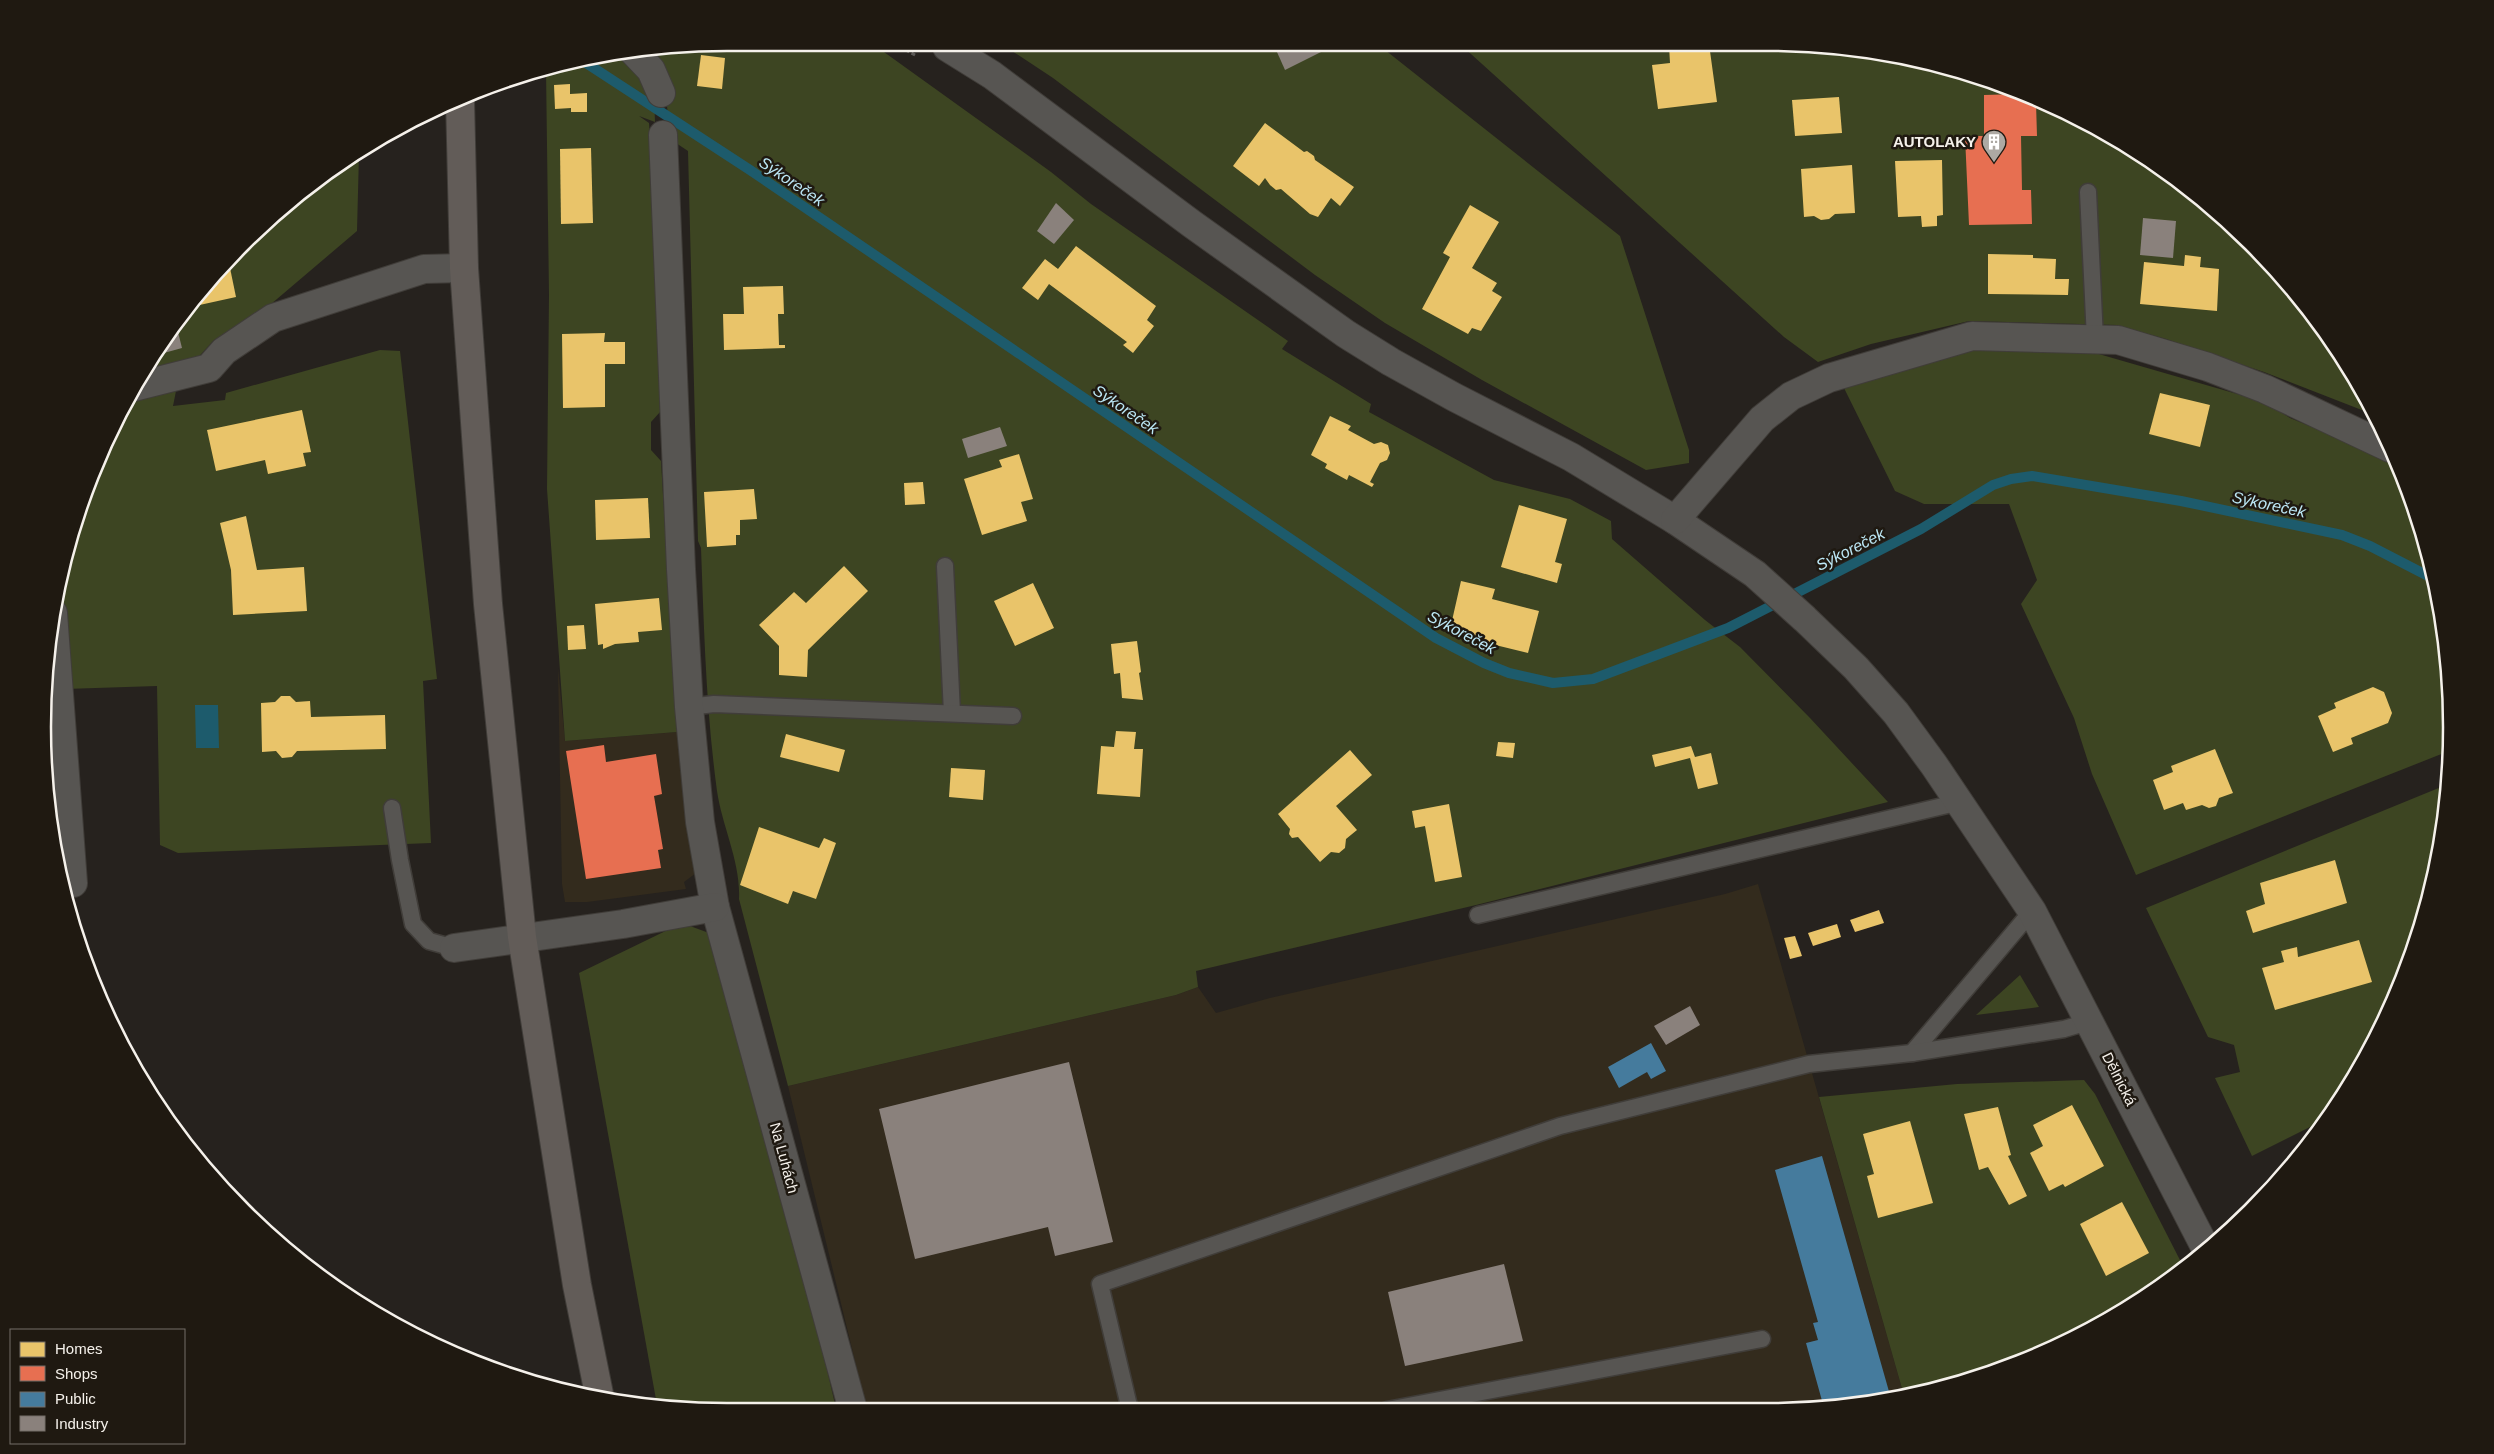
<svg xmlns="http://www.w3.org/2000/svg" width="2494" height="1454" font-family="Arial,sans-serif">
<rect width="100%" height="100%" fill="#26221e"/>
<g fill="#332b1d">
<polygon points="558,668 565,741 677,732 700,870 684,882 686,889 587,902 565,902 562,884"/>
<polygon points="1758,884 1903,1392 1812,1410 867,1410 788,1086 1176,995 1198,987 1216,1013 1270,998 1725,894"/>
</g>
<g fill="#3d4522">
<polygon points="1812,44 1987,79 2147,158 2251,243 2336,346 2372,414 2264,372 2166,339 2116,325 1969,321 1871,344 1818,362 1784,337 1461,45"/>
<polygon points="1380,46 1620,236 1689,450 1689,463 1646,470 1482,380 1385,323 1315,275 1053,78 1006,47"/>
<path d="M877 47 1051 172 1091 204 1288 341 1282 349 1371 404 1369 412 1494 480 1570 499 1611 521 1612 539 1705 620 1740 647 1810 718 1888 802 1476 905 1196 971 1198 987 1176 995 788 1086 739 899C741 863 722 826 717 791 706 710 704 629 701 548L698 541 688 151 670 139 666 95 646 48Z"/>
<polygon points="621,52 654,93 655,122 639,116 649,123 651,149 660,412 651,422 651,450 661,461 677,732 565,741 547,489 549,295 546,70"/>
<polygon points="359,154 357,231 257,316 214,340 192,364 140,378 158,346 243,243 311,184"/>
<polygon points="1968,343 2078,348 2251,398 2266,403 2290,418 2366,449 2401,470 2438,593 2451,727 2449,751 2136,875 2092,774 2074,718 2021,604 2037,580 2009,504 1924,504 1895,491 1843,386"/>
<polygon points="380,350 400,351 437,679 423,681 431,843 178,853 160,845 157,686 65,689 59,586 66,550 113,425 126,402 177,386 173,406 225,400 226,393"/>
<path d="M47 676 62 882C42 815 45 746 47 676Z"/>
<polygon points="2446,785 2438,860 2399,989 2336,1107 2326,1119 2252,1156 2215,1078 2240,1072 2234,1045 2208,1037 2146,908"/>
<polygon points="682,923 717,936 762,1091 835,1404 810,1410 682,1410 657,1405 579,973"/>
<polygon points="2020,975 2039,1007 1976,1015"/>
<polygon points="2084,1080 2095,1094 2182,1264 2109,1320 1987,1375 1903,1392 1819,1097 1957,1084"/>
</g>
<polygon fill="#1d5b6c" points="195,705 218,705 219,748 196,748"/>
<g fill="#e9c46a">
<polygon points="1709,44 1717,102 1658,109 1652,65 1670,63 1669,45"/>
<polygon points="667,48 691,48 690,52"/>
<polygon points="701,55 725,58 722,89 697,86"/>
<polygon points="570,84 570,94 587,93 587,112 571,112 571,108 555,109 554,85"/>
<polygon points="1839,97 1842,133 1795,136 1792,100"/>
<polygon points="1265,123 1304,152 1307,151 1314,156 1315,160 1354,187 1340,206 1331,198 1318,217 1310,214 1281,189 1276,190 1270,185 1265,178 1259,186 1233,166"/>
<polygon points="591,148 593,223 561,224 560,149"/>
<polygon points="1942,160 1943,215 1937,216 1937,226 1922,227 1921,216 1898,217 1895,161"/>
<polygon points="1852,165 1855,213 1835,214 1829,219 1821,220 1814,216 1804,217 1801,169"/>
<polygon points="1470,205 1499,222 1472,268 1497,283 1492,291 1502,297 1481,331 1472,328 1468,334 1422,309 1450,257 1443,253"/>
<polygon points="1076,246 1156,306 1147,320 1154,326 1133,353 1123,345 1127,342 1049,284 1038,300 1022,288 1045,259 1058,269"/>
<polygon points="1988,254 2033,255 2033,258 2056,259 2055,279 2069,279 2068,295 1988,294"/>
<polygon points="2185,255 2201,257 2200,267 2219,269 2217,311 2140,304 2144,262 2184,266"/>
<polygon points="230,268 236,297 195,306 194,302 221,269"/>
<polygon points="783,286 784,314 778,314 779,345 785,345 785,348 724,350 723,314 744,314 743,287"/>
<polygon points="605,333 604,342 625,342 625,364 605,364 605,407 563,408 562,334"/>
<polygon points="2160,393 2210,405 2200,447 2149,434"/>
<polygon points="302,410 311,452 303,453 306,466 268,474 265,460 216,471 207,430"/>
<polygon points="1330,416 1351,426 1348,430 1374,444 1381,442 1388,445 1390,453 1387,460 1380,463 1370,482 1374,484 1372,487 1349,475 1347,480 1325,468 1327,464 1311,455"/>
<polygon points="1019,454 1033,499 1021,502 1027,521 982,535 964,479 1002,467 999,460"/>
<polygon points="923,482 925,504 905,505 904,483"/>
<polygon points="754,489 757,519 740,520 740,535 736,535 736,545 707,547 704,492"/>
<polygon points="648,498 650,538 596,540 595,500"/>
<polygon points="1519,505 1567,519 1555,562 1562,564 1557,583 1501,567"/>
<polygon points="246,516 257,570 304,567 307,611 233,615 231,570 220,523"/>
<polygon points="844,566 868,591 808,650 807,677 779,675 779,646 759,625 794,592 806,603"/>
<polygon points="1461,581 1495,589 1492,599 1539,611 1528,653 1479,641 1451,625"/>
<polygon points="1033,583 1054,628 1015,646 994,601"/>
<polygon points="659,598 662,630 638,632 639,642 615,644 603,649 603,644 598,645 595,604"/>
<polygon points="584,625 586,649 568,650 567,626"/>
<polygon points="1137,641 1141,672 1139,673 1143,700 1122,698 1120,673 1114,674 1111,644"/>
<polygon points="2373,687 2384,692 2392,713 2388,723 2351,738 2353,744 2333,752 2318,716 2336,708 2334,703"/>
<polygon points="281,696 290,696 296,702 310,701 311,717 385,715 386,749 297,751 292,757 282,758 276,751 262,752 261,703 275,702"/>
<polygon points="1116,731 1136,732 1134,749 1143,749 1140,797 1097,794 1101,746 1114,747"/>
<polygon points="786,734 845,750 839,772 780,757"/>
<polygon points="1498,742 1515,743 1513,758 1496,756"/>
<polygon points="1691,746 1695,757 1711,753 1718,784 1698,789 1690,758 1655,767 1652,755"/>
<polygon points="2215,749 2233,793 2219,798 2216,806 2209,808 2202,805 2186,810 2183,803 2164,810 2153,780 2173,772 2171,766"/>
<polygon points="1350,750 1372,775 1336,806 1357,830 1346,839 1345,848 1339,853 1331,852 1320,862 1298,837 1292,838 1289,834 1290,829 1278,814"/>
<polygon points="951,768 985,770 983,800 949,797"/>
<polygon points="1449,804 1462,877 1435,882 1425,826 1415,828 1412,811"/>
<polygon points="759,827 819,848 824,838 836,843 816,899 793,891 788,904 740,885"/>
<polygon points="2335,860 2347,903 2253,933 2246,911 2265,904 2260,883"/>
<polygon points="1879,910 1884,923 1855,932 1850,920"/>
<polygon points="1837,924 1841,937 1813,946 1808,933"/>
<polygon points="1795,936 1802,956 1790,959 1784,938"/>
<polygon points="2359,940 2372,982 2275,1010 2262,968 2284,962 2281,951 2297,947 2298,957"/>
<polygon points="2072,1105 2104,1166 2065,1187 2063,1184 2049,1191 2030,1153 2043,1146 2033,1125"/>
<polygon points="1998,1107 2011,1155 2008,1156 2027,1196 2009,1205 1988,1167 1979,1170 1964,1114"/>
<polygon points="1910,1121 1933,1203 1878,1218 1867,1176 1874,1174 1863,1134"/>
<polygon points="2122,1202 2149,1253 2106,1276 2080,1224"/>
</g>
<g fill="#e76f51">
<polygon points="2018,94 2036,103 2037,136 2021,136 2022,190 2031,190 2032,224 1969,225 1965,136 1984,136 1984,95"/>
<polygon points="604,745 606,762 656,754 662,794 654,796 663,849 658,850 661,868 586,879 566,751"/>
</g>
<g fill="#457b9d">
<polygon points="1651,1043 1666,1071 1651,1079 1647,1072 1619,1088 1608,1067"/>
<polygon points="1822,1156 1890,1395 1824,1408 1806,1343 1818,1340 1813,1323 1818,1322 1775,1170"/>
</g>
<g fill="#8a817c">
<polygon points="1288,46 1318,46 1321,52 1285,70 1277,52"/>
<polygon points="1056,203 1074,220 1054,244 1037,231"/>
<polygon points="2143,218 2176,221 2173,258 2140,255"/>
<polygon points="176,324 182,348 153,356 158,346"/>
<polygon points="1000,427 1007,446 968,458 962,439"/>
<polygon points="1690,1006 1700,1025 1666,1045 1654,1026"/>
<polygon points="1069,1062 1113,1242 1055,1256 1048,1227 915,1259 879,1109"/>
<polygon points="1504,1264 1523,1341 1405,1366 1388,1292"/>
</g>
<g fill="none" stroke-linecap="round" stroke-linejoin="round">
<polyline stroke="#1d5b6c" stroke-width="10" points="583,61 750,170 1436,638 1484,663 1509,673 1553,683 1593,679 1728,628 1921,529 1993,485 2011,479 2032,476 2181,501 2342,535 2370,546 2434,579"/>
<defs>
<g id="service">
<polyline points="2088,192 2095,339"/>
<polyline points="945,566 952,713"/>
<polyline points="689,707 714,704 1013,716"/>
<polyline points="392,808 400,860 413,924 429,941 454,948"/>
<polyline points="1478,915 1960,802"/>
<polyline points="1912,1053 2032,911"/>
<polyline points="1130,1410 1100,1284 1560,1126 1809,1064 1912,1053 2064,1029 2088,1022"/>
<polyline points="1387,1410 1762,1339"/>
</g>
<g id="minor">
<polyline points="947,47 992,75 1192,224 1346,334 1391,362 1454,397 1571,457 1675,520 1755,574 1805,619 1856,668 1896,713 1934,765 2032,911 2205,1247"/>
<polyline points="632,50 651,70 661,93"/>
<polyline points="663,135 681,569 689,707 700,822 715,907 853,1410"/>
<polyline points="134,387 209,368 224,351 273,318 424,269 464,268"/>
<polyline points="1675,520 1762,419 1791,396 1829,378 1972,336 2118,340 2208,367 2265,389 2390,448"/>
<polyline points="53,613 73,883"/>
<polyline points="454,948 623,924 715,907"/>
</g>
<polyline id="secondary" points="460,99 464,268 488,604 522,937 577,1285 599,1394"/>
</defs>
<use href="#service" stroke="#403d39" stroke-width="19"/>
<use href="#minor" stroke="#403d39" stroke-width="30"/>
<use href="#secondary" stroke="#403d39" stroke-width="30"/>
<polyline stroke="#5c5a57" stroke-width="3" stroke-dasharray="4 2.5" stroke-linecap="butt" points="900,47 917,56"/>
<use href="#service" stroke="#575552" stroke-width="16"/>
<use href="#minor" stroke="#575552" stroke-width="28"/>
<use href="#secondary" stroke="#625c58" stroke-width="28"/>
</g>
<defs>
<symbol id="building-pin" viewBox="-11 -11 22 30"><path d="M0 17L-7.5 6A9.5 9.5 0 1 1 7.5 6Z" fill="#ada9a3" stroke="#1f1911"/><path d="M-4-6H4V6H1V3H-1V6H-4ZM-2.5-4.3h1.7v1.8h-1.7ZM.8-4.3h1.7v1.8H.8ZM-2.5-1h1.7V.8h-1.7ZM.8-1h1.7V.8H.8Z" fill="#fff"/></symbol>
</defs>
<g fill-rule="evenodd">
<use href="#building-pin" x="1980" y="128" width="28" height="38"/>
</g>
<g text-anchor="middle" stroke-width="5" stroke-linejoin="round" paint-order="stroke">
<g font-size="15" font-weight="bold" fill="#f5f1eb" stroke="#1f1911" text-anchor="end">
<text x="1976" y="147">AUTOLAKY</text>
</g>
<g font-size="15" fill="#f5f1eb" stroke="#1f1911">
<text transform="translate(2119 1079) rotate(63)" y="5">Dělnická</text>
<text transform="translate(784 1158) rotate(75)" y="5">Na Luhách</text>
</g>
<g font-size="16" font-style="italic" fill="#bce7f5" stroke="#1f1911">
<text transform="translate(792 181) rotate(34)" y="6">Sýkoreček</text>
<text transform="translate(1126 409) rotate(34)" y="6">Sýkoreček</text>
<text transform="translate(2269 504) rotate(12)" y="6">Sýkoreček</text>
<text transform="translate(1850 549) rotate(-27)" y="6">Sýkoreček</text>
<text transform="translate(1462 632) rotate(28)" y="6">Sýkoreček</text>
</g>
</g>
<path d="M0 0H2494V1454H0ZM727 51H1767A676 676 0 0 1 2443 727V727A676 676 0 0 1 1767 1403H727A676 676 0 0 1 51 727V727A676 676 0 0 1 727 51Z" fill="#1f1911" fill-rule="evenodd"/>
<path fill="none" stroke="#f5f1eb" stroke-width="2.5" d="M727 51H1767A676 676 0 0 1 2443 727V727A676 676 0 0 1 1767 1403H727A676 676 0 0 1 51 727V727A676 676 0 0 1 727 51Z"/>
<rect x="10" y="1329" width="175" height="115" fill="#1f1911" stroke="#756f68"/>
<rect x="20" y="1342" width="25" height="15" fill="#e9c46a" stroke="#756f68"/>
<text x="55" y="1354" font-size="15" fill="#f5f1eb">Homes</text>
<rect x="20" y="1366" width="25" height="15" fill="#e76f51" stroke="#756f68"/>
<text x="55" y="1379" font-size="15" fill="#f5f1eb">Shops</text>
<rect x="20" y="1392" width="25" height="15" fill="#457b9d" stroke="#756f68"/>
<text x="55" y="1404" font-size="15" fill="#f5f1eb">Public</text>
<rect x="20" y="1416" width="25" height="15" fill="#8a817c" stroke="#756f68"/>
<text x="55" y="1429" font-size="15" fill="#f5f1eb">Industry</text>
</svg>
